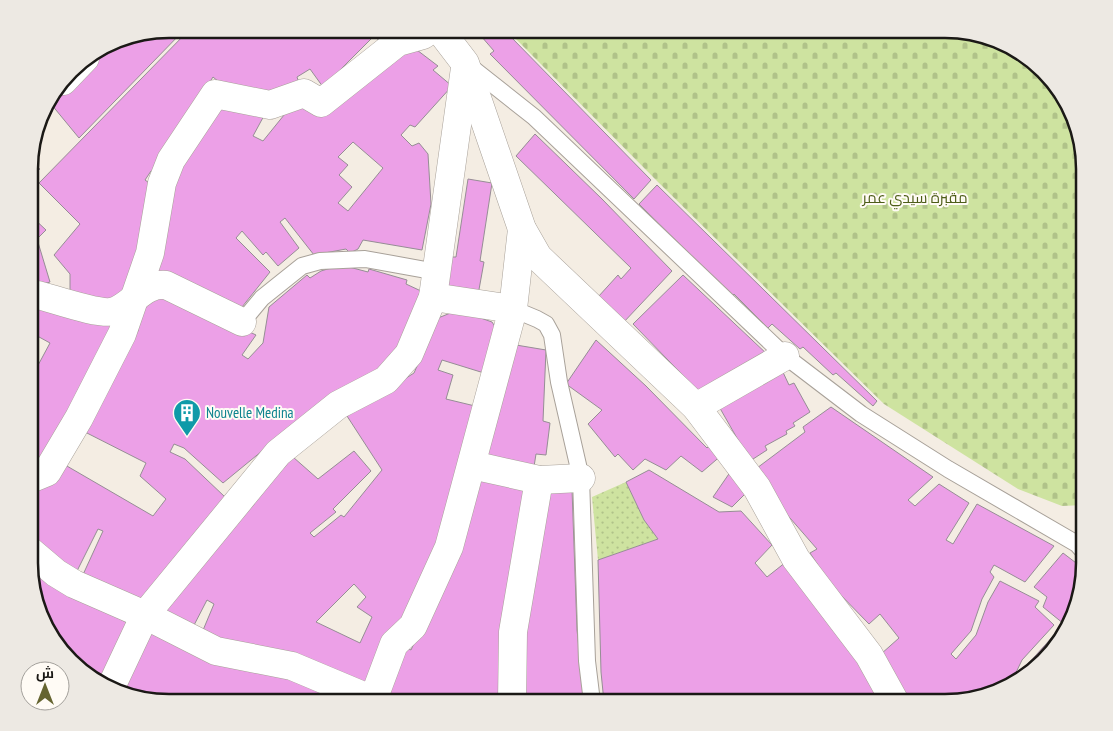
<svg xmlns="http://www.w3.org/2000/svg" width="1113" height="731" font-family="'PT Sans Narrow',Cairo,sans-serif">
<defs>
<pattern id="cemetery-stones" width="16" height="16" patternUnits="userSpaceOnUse" patternTransform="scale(1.25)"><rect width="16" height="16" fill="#cee3a0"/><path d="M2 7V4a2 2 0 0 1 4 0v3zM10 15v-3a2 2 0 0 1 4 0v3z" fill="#b0c289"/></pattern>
<pattern id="park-dots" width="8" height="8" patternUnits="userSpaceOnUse" patternTransform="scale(1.25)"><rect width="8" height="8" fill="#cee3a0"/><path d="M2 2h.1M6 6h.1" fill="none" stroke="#b0c289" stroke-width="1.8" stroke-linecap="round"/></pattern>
</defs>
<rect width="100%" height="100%" fill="#f4ede3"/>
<polygon fill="url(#cemetery-stones)" points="506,29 945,29 1022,52 1066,99 1084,160 1084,505 1062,506 1018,489 884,404 658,182"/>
<polygon fill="url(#park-dots)" points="626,482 644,520 658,539 598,560 592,497"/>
<g fill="#eca0e7" stroke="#968d95" fill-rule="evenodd">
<polygon points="169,29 185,29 79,138 51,104 73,83 106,45 115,39"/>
<polygon points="190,29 360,29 371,39 323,87 310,69 297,77 299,83 266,98 225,87 213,77 171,141 156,174 151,171 145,180 155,187 145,244 119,301 70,298 70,274 54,255 80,224 39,183"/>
<polygon points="365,29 401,29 386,46"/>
<polygon points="488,29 499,29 510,36 651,180 634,199 490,54 494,51 481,36"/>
<path d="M413 47 438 66 433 70 452 86 415 127 410 125 401 135 412 146 419 143 428 154 431 204 422 250 363 240 358 249 350 253 346 249 314 255 285 218 280 222 299 248 278 266 266 252 263 255 242 231 236 238 270 272 238 312 151 272 177 162 218 101 266 112 253 136 263 141 297 99ZM353 142 383 168 348 211 338 203 352 187 339 175 348 165 338 157Z"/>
<polygon points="535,134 602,199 672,271 622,324 598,297 618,275 621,279 631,268 516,156"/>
<polygon points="30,160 40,169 30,179"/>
<polygon points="468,179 492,183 480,261 484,262 478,295 445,290 451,257 456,257"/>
<polygon points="657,185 877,401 873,406 836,373 833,375 803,347 800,349 772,324 768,328 734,294 732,296 639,204"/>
<polygon points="30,215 46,230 37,239 50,282 30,288"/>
<polygon points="334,267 349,267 368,272 369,269 407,280 406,284 421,291 409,331 382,375 334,392 223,483 184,448 174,444 170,452 185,459 225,497 146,604 81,579 103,531 98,529 75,575 30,545 30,486 60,462 153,516 166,499 140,476 146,463 83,431 109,374 138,331 136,308 162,291 256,335 242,355 248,359 263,343 269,307 307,275 310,278 321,271"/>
<polygon points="683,275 769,356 702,395 633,324"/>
<polygon points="35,301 120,323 41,467 30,469 30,367 36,369 50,343 30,332 30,320"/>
<path d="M458 310 492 322 498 331 484 373 442 360 438 370 453 375 446 399 475 406 468 457 408 621 364 690 201 635 214 604 207 600 191 631 158 615 293 457 318 479 354 451 371 471 333 509 336 512 310 533 314 537 341 515 344 517 382 470 347 416 414 373 438 318ZM354 584 366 597 357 607 372 617 360 643 316 622Z"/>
<polygon points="596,340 646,386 707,448 712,443 723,454 702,472 681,456 666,470 645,459 633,470 618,454 615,457 588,424 602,410 566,384"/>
<polygon points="516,345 546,350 543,421 550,423 546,455 536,454 533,473 482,463"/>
<polygon points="781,368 789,385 794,383 810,412 793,423 795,426 786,431 787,434 765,446 767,450 750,461 717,403"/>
<polygon points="831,407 933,477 908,500 915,506 939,484 969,503 946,540 953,544 977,504 1054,546 1025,582 994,565 990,572 994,577 982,599 971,631 951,654 956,659 976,635 988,602 1000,581 1039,601 1035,607 1054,625 1022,660 1010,685 953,702 908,702 881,654 899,638 880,614 869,624 831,585 810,553 817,549 783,510 757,468 805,432 803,427"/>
<polygon points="733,468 749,490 732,507 713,497"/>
<polygon points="649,470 719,512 741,511 772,545 755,563 767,577 786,562 853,648 882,698 871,702 604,702 601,672 598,560 658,539 644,520 626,482"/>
<polygon points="479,474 531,487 505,702 379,702 401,645 411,650 458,546"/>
<polygon points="545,488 572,489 577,630 585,702 519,702 522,631"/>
<polygon points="1063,553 1084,569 1084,571 1061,640 1021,677 1027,665 1064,624 1043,607 1047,597 1034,587"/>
<polygon points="30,560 68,590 133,626 105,683 91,679 48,633 30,580"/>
<polygon points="151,623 366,702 168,702 119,687"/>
</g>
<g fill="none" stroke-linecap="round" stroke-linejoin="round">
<defs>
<g id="lane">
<polyline points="467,64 534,117 785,356 861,414 948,469 1077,544 1084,552"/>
<polyline points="513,309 537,319 546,324 552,335 559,382 581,478 587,661 592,702"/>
<polyline points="242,322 262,298 302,266 320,261 365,259 437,272"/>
</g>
<g id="street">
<polyline points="439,29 465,63 522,229 538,257 696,407 757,488 796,559 869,655 895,702"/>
<polyline points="63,81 85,58"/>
<path d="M30 296 38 295C54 299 101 316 115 311 133 304 144 283 166 285L242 322"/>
<polyline points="433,297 513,309"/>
<polyline points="696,407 785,356"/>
<polyline points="472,465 539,480 581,478"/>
<polyline points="30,479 47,472 79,418 122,334 150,253 162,183 171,160 215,94 270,105 304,93 321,103 398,42 423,35 431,29"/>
<polyline points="30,551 56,573 74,584 145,615 216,651 292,666 373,700 394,644 413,626 449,547 513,309 522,229"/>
<polyline points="112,685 145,615 278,453 338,405 386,380 409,354 433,297 465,68"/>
<polyline points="512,702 513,632 539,480"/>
</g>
</defs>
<use href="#lane" stroke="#a8a199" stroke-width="18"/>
<use href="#street" stroke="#a8a199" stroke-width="29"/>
<use href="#lane" stroke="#fff" stroke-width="16"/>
<use href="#street" stroke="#fff" stroke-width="28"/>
</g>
<defs>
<symbol id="building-pin" viewBox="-11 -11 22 30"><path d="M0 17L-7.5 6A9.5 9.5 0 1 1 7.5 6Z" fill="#0f9aa8" stroke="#fffbf5"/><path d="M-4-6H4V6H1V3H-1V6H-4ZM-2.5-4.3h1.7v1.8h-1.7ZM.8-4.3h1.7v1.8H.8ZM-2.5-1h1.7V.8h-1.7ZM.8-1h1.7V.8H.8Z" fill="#fff"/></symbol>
</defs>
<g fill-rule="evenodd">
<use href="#building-pin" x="171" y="397" width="32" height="43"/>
</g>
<g text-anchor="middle" stroke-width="4" stroke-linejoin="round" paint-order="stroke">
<g font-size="15" fill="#4d5d18" stroke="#fffbf5">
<text x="915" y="203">مقبرة سيدي عمر</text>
</g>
<g font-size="15" fill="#0d838f" stroke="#fffbf5" text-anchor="start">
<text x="206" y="418">Nouvelle Medina</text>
</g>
</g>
<path d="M0 0H1113V731H0ZM169 38H945A131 131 0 0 1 1076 169V563A131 131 0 0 1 945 694H169A131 131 0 0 1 38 563V169A131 131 0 0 1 169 38Z" fill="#ede9e3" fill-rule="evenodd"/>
<path fill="none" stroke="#1b1916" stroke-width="2.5" d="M169 38H945A131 131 0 0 1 1076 169V563A131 131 0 0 1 945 694H169A131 131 0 0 1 38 563V169A131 131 0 0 1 169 38Z"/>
<g transform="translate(45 686)"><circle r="24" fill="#fffbf5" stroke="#a4a19c"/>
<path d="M0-4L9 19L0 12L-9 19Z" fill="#656430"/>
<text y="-8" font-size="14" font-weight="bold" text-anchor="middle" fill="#1b1916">ش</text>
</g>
</svg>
